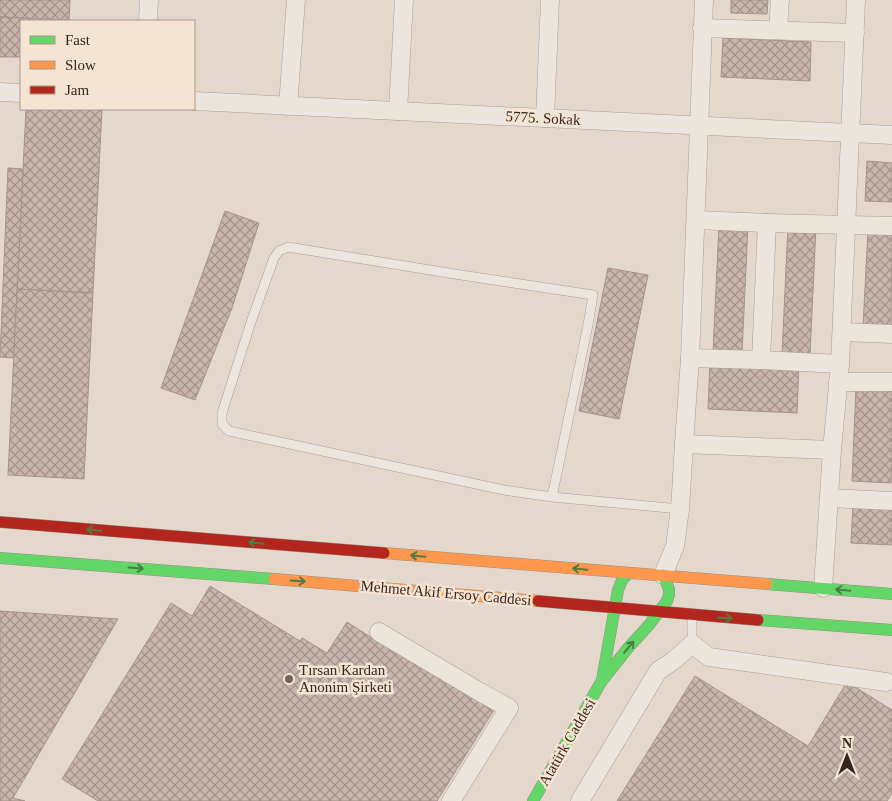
<svg xmlns="http://www.w3.org/2000/svg" width="892" height="801" font-family="Georgia,serif">
<defs>
<pattern id="building-cross-hatch" width="8" height="8" patternUnits="userSpaceOnUse" patternTransform="scale(1.25)"><rect width="8" height="8" fill="#c8b5ad"/><path d="M0 0l8 8M0 8l8-8" fill="none" stroke="#a3938c"/></pattern>
</defs>
<rect width="100%" height="100%" fill="#e4d8cc"/>
<g fill="url(#building-cross-hatch)" stroke="#a5938b">
<polygon points="0,0 70,0 69,20 0,17"/>
<polygon points="731,0 768,0 767,14 731,13"/>
<polygon points="0,17 69,20 69,21 21,21 21,57 0,57"/>
<polygon points="723,38 811,42 810,81 721,77"/>
<polygon points="26,109 102,109 93,293 17,289"/>
<polygon points="867,161 892,163 892,202 865,201"/>
<polygon points="8,168 23,169 14,358 0,357"/>
<polygon points="225,211 259,223 232,308 195,400 161,388"/>
<polygon points="719,224 748,225 742,353 713,352"/>
<polygon points="788,226 816,227 810,355 782,354"/>
<polygon points="868,230 892,231 891,328 863,327"/>
<polygon points="608,268 648,275 619,419 579,411"/>
<polygon points="17,289 93,293 84,479 8,475"/>
<polygon points="710,361 799,365 797,413 708,409"/>
<polygon points="856,386 892,388 892,454 891,483 852,481"/>
<polygon points="853,503 892,504 892,545 851,543"/>
<polygon points="210,586 300,641 302,638 327,653 347,622 372,638 377,631 497,705 437,801 98,801 62,779 171,603 192,616"/>
<polygon points="0,611 118,619 13,798 25,801 0,801"/>
<polygon points="695,676 808,746 847,682 892,710 892,793 887,801 617,801"/>
</g>
<g fill="none" stroke-linecap="round" stroke-linejoin="round">
<defs>
<g id="lane">
<polyline points="552,497 588,325 593,295 461,275 288,247 279,251 274,258 251,322 222,413 222,424 229,431 504,490 552,497 680,509"/>
<polyline points="692,618 692,644"/>
</g>
<g id="street">
<polyline points="148,21 149,0"/>
<polyline points="702,28 855,33"/>
<polyline points="778,30 780,0"/>
<polyline points="0,92 21,93"/>
<polyline points="194,101 892,135"/>
<polyline points="288,106 296,0"/>
<polyline points="398,111 404,0"/>
<polyline points="545,118 550,0"/>
<polyline points="696,220 767,223"/>
<polyline points="842,332 892,334"/>
<polyline points="690,358 761,360 840,364"/>
<polyline points="761,360 767,223 892,226"/>
<polyline points="838,382 892,382"/>
<polyline points="684,444 832,450"/>
<polyline points="829,498 892,501"/>
<polyline points="663,575 675,546 680,509 684,444 690,358 704,0"/>
<polyline points="823,588 832,450 840,364 856,0"/>
<polyline points="379,632 480,692 509,708 451,801"/>
<polyline points="580,801 658,671 673,661 692,644 709,657 886,682"/>
</g>
<g id="fast">
<polyline points="0,558 274,579"/>
<polyline points="767,584 892,594"/>
<polyline points="758,620 892,630"/>
<polyline points="602,680 618,590 622,580 629,573"/>
<polyline points="533,801 601,682 628,648 649,625 667,601 669,595 669,589 663,575"/>
</g>
<g id="slow">
<polyline points="384,553 767,584"/>
<polyline points="274,579 538,601"/>
</g>
<g id="jam">
<polyline points="0,522 384,553"/>
<polyline points="538,601 758,620"/>
</g>
</defs>
<use href="#lane" stroke="#aa9e95" stroke-width="10"/>
<use href="#street" stroke="#aa9e95" stroke-width="19"/>
<use href="#fast" stroke="#998d85" stroke-width="12"/>
<use href="#slow" stroke="#998d85" stroke-width="12"/>
<use href="#jam" stroke="#998d85" stroke-width="12"/>
<use href="#lane" stroke="#ece5de" stroke-width="9"/>
<use href="#street" stroke="#ece5de" stroke-width="18"/>
<use href="#fast" stroke="#63d668" stroke-width="11"/>
<use href="#slow" stroke="#ff974d" stroke-width="11"/>
<use href="#jam" stroke="#b3261e" stroke-width="11"/>
</g>
<defs><path id="oneway-shaft" d="M-6 0H5M1.5-3L5.5 0L1.5 3" fill="none" stroke-width="1.6" stroke-linecap="round" stroke-linejoin="round" transform="scale(1.25)"/></defs>
<g stroke="#4e7d42">
<use href="#oneway-shaft" transform="translate(94 530) rotate(-175)"/>
<use href="#oneway-shaft" transform="translate(256 543) rotate(-175)"/>
<use href="#oneway-shaft" transform="translate(418 556) rotate(-175)"/>
<use href="#oneway-shaft" transform="translate(136 568) rotate(4)"/>
<use href="#oneway-shaft" transform="translate(580 569) rotate(-175)"/>
<use href="#oneway-shaft" transform="translate(298 581) rotate(4)"/>
<use href="#oneway-shaft" transform="translate(843 590) rotate(-175)"/>
<use href="#oneway-shaft" transform="translate(725 618) rotate(4)"/>
<use href="#oneway-shaft" transform="translate(629 647) rotate(-50)"/>
</g>
<circle fill="#75635a" stroke="#f6e4d2" stroke-width="2" cx="289" cy="679" r="5"/>
<g text-anchor="middle" stroke-width="5" stroke-linejoin="round" paint-order="stroke">
<g font-size="15" fill="#39241d" stroke="#f6e4d2">
<text transform="translate(543 118) rotate(3)" y="5">5775. Sokak</text>
<text transform="translate(446 593) rotate(5)" y="5">Mehmet Akif Ersoy Caddesi</text>
<text transform="translate(567 742) rotate(-60)" y="5">Atatürk Caddesi</text>
</g>
<g font-size="15" fill="#39241d" stroke="#f6e4d2" text-anchor="start">
<text x="299" y="675">Tırsan Kardan<tspan x="299" dy="17">Anonim Şirketi</tspan></text>
</g>
</g>
<rect x="20" y="20" width="175" height="90" fill="#f6e4d2" stroke="#aa978a"/>
<rect x="30" y="36" width="25" height="8" fill="#63d668" stroke="#aa978a"/>
<text x="65" y="45" font-size="15" fill="#39241d">Fast</text>
<rect x="30" y="61" width="25" height="8" fill="#ff974d" stroke="#aa978a"/>
<text x="65" y="70" font-size="15" fill="#39241d">Slow</text>
<rect x="30" y="86" width="25" height="8" fill="#b3261e" stroke="#aa978a"/>
<text x="65" y="95" font-size="15" fill="#39241d">Jam</text>
<g transform="translate(847 756)" stroke="#f6e4d2" stroke-width="4" paint-order="stroke">
<path d="M0-4L9 19L0 12L-9 19Z" fill="#39241d"/>
<text y="-8" font-size="14" font-weight="bold" text-anchor="middle" fill="#39241d">N</text>
</g>
</svg>
